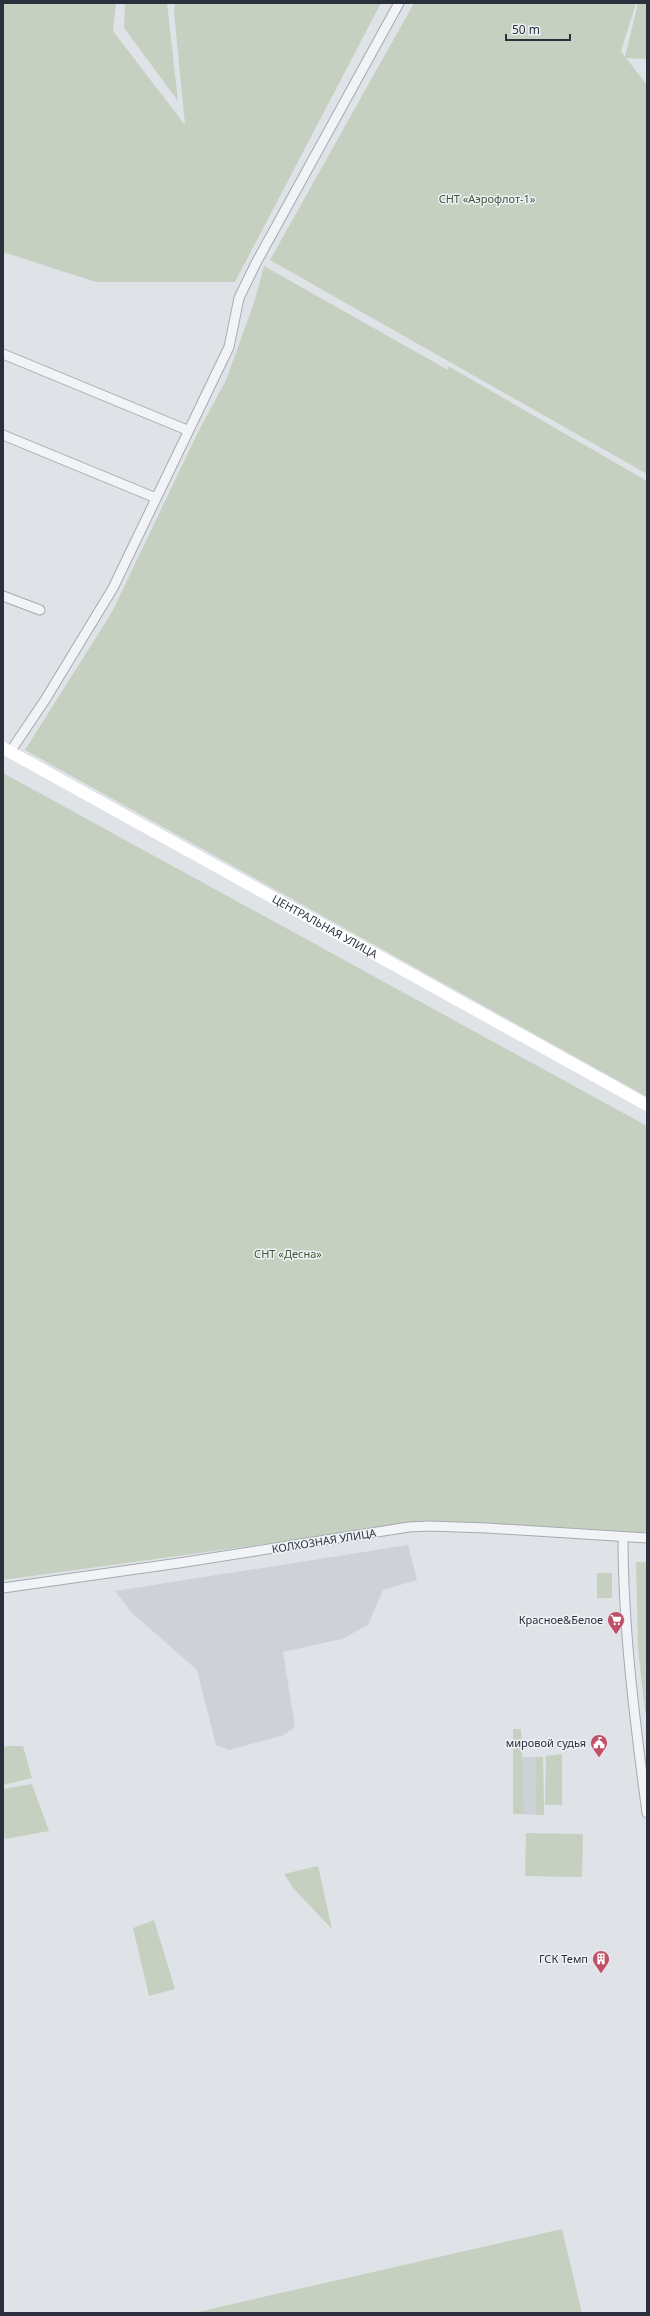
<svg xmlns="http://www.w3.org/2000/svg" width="650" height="2316" font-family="'Noto Sans',sans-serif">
<rect width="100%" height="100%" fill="#dfe3e7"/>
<g fill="#ced2d8">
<polygon points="408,1545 417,1580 383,1590 368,1625 342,1639 283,1652 295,1727 284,1735 229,1750 216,1745 197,1670 131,1612 115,1591"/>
<polygon points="513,1729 521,1729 522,1757 543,1757 544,1815 513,1814"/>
</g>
<g fill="#c6d0c1">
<polygon points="3,3 116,3 113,31 185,125 174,12 175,3 381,3 235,282 96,282 3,252"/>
<polygon points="125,3 167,3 178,101 124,28"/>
<polygon points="414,3 636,3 621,51 625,57 638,3 647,3 647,59 626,58 647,85 647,474 270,260"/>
<polygon points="264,266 448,370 448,366 647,481 647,1097 25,750 112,612 198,432 226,380 254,303"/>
<polygon points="3,773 647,1126 647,1533 432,1521 3,1580"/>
<polygon points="636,1562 647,1562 647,1712 645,1712 638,1649"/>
<rect x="597" y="1573" width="15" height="25"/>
<polygon points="513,1729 521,1729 524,1814 513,1814"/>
<polygon points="7,1746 23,1746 32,1778 3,1785 3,1747"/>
<polygon points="562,1754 562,1805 545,1805 546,1756"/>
<polygon points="536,1757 543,1757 544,1815 536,1815"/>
<polygon points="32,1784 49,1831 5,1839 3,1829 3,1789"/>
<polygon points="526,1833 583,1834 582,1877 525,1876"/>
<polygon points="318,1866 332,1929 294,1889 284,1874"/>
<polygon points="154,1920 175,1989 149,1996 133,1928"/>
<polygon points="562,2229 582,2313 193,2313"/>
</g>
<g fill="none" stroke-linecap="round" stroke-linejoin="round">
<defs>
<g id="street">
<polyline points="3,354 187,430"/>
<polyline points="3,435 156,498"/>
<polyline points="3,596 40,610"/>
<polyline points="10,752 45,700 113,588 229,347 239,298 256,263 399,3"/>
<path d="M623 1537C623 1629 635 1722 647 1813"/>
<polyline points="3,1588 179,1563 409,1527 429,1526 487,1528 647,1538"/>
</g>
</defs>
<use href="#street" stroke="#a5aab0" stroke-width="11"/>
<use href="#street" stroke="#f2f3f6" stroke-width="9"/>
<path stroke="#fff" stroke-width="12" id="s1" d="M3 748 647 1105"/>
</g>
<defs>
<symbol id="supermarket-pin" viewBox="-11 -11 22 30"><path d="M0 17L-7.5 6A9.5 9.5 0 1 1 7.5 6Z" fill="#c05067" stroke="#eef1f5"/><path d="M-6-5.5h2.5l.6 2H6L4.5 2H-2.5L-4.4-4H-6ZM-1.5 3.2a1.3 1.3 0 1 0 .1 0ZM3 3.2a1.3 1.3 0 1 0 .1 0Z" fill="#fff"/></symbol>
<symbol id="civic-pin" viewBox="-11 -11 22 30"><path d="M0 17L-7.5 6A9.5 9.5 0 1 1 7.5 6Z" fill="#c05067" stroke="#eef1f5"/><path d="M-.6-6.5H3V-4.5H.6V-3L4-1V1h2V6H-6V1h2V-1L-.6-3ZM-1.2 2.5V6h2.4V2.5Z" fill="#fff"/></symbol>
<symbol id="building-pin" viewBox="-11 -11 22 30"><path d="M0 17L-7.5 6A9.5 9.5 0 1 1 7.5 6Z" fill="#c05067" stroke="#eef1f5"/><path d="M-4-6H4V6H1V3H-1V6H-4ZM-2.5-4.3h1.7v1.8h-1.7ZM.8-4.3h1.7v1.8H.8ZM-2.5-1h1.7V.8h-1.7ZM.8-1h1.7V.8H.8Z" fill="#fff"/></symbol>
</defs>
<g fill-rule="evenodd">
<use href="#supermarket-pin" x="606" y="1610" width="20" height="27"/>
<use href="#civic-pin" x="589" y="1733" width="20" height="27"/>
<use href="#building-pin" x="591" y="1949" width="20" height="27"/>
</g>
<g text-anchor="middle" stroke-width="3" stroke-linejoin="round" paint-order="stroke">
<g font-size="11" fill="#405739" stroke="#eef1f5">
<text x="487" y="203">СНТ «Аэрофлот-1»</text>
<text x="288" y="1258">СНТ «Десна»</text>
</g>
<g font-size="11" fill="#2a313c" stroke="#eef1f5">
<text dy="4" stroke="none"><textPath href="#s1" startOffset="368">ЦЕНТРАЛЬНАЯ УЛИЦА</textPath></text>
<text transform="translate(324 1541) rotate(-9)" y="4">КОЛХОЗНАЯ УЛИЦА</text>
</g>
<g font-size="11" fill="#2a313c" stroke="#eef1f5" text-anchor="end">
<text x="603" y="1624">Красное&amp;Белое</text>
<text x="586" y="1747">мировой судья</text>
<text x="588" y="1963">ГСК Темп</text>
</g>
</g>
<rect width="650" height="2316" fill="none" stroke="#2a313c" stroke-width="8"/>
<path d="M506 34v6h64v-6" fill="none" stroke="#2a313c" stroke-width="2"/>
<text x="512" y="34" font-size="12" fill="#2a313c" stroke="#eef1f5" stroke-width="3" paint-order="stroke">50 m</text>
</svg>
